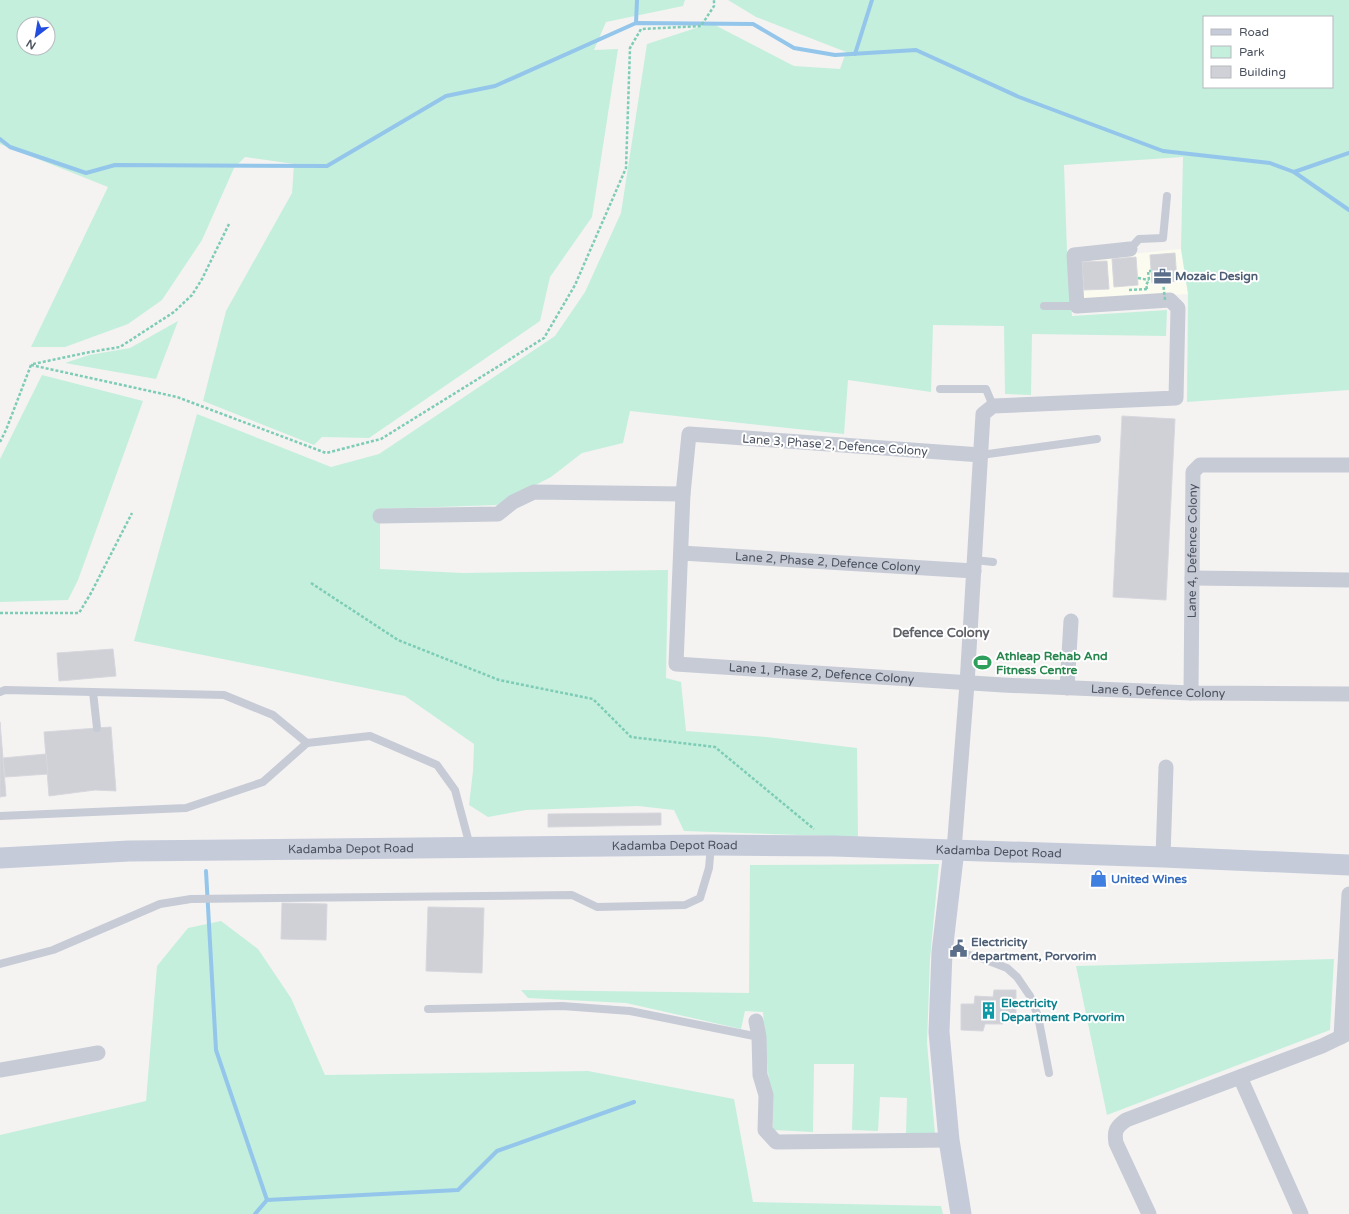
<svg xmlns="http://www.w3.org/2000/svg" width="1349" height="1214" font-family="'Varela Round',sans-serif">
<rect width="100%" height="100%" fill="#f4f3f2"/>
<polygon fill="#fcfbef" points="1181,249 1188,294 1083,300 1078,259"/>
<g fill="#c4efdd" fill-rule="evenodd">
<path d="M0 0H685L683 6 606 22 594 50 618 49 592 217 550 277 540 321 369 438 322 437 314 445 203 401 226 311 292 193 294 164 245 157 234 168 202 240 162 300 128 324 65 347H31L108 187 0 144ZM24 24H48V48H24Z"/>
<path d="M728 0H1349V390L1187 402 1188 294 1181 249 1183 157 1064 165 1067 252 1072 316 1167 310 1166 336 1032 334 1031 395 1005 394 1004 326 933 325 931 392 848 380 844 434 630 411 623 443 582 453 551 477 497 505 380 509V569L463 573 668 570 666 678 681 682 686 731 766 737 857 748 858 837 684 831 674 810 638 806 526 810 488 817 469 805 473 771 474 744 405 696 134 641 197 414 331 467 379 454 555 336 585 292 621 213 647 44 711 23 794 66 840 69 846 52 756 17ZM1204 17H1332V87H1204Z"/>
<polygon points="178,321 156,379 65,363 89,355 130,348"/>
<polygon points="42,375 143,401 78,580 68,600 0,602 0,459"/>
<polygon points="939,864 930,959 927,1043 935,1134 906,1133 907,1098 880,1097 878,1131 852,1130 854,1064 814,1064 813,1132 773,1130 763,1012 745,1011 741,1029 626,1003 528,998 521,990 749,993 750,865"/>
<polygon points="221,921 258,949 291,998 325,1075 588,1071 734,1099 753,1202 941,1206 943,1214 0,1214 0,1135 146,1101 157,966 188,928"/>
<polygon points="1334,959 1330,1030 1107,1115 1076,966"/>
</g>
<g fill="none" stroke-linecap="round" stroke-linejoin="round">
<g stroke="#93c6ea" stroke-width="4">
<polyline points="636,23 637,0"/>
<polyline points="855,54 872,0"/>
<polyline points="0,139 10,147 86,173 115,165 327,166 446,96 495,86 636,23 753,24 794,48 835,55 916,50 1019,97 1163,151 1270,163 1294,172 1349,210"/>
<polyline points="1294,172 1349,153"/>
<polyline points="206,871 216,1050 267,1200"/>
<polyline points="255,1214 267,1200 458,1190 497,1151 634,1102"/>
</g>
</g>
<g fill="#cfd1d6" stroke="#d7d7dd">
<polygon points="1175,253 1177,281 1152,283 1150,255"/>
<polygon points="1136,257 1138,285 1114,287 1112,259"/>
<polygon points="1107,261 1109,289 1084,290 1082,262"/>
<polygon points="1122,416 1175,419 1166,600 1113,597"/>
<polygon points="113,649 116,676 59,681 57,653"/>
<polygon points="0,722 6,796 0,797"/>
<polygon points="111,727 116,791 95,790 49,796 44,732"/>
<polygon points="46,754 48,774 5,777 3,758"/>
<polygon points="661,813 661,825 548,827 548,814"/>
<polygon points="282,903 327,904 326,940 281,939"/>
<polygon points="428,907 484,908 482,973 426,971"/>
<polygon points="994,990 1016,990 1016,1015 1003,1015 1003,1024 985,1024 983,1031 961,1030 961,1004 974,1004 975,996 993,997"/>
</g>
<g fill="none" stroke-linecap="round" stroke-linejoin="round">
<g stroke="#7dccb5" stroke-width="2.5" stroke-dasharray="3 2" stroke-linecap="butt">
<polyline points="1138,278 1149,280"/>
<polyline points="1147,289 1146,285 1149,280 1148,271 1151,271"/>
<polyline points="33,364 90,352 120,347 174,312 192,295 202,279 229,224"/>
<polyline points="31,365 177,397 326,453 381,439 544,338 575,285 626,168 630,48 641,29 701,26 714,6 714,0"/>
<polyline points="0,442 6,430 31,365"/>
<polyline points="311,583 398,640 499,680 593,699 631,737 715,747 814,829"/>
<polyline points="0,613 79,613 91,593 132,513"/>
</g>
<g stroke="#c7cbd6" stroke-width="8">
<polyline points="1130,249 1139,239 1163,238 1167,196"/>
<polyline points="1044,306 1077,306"/>
<polyline points="940,389 986,389 993,406"/>
<polyline points="981,455 1097,439"/>
<polyline points="975,560 993,562"/>
<polyline points="0,692 5,690 224,695 273,715 307,743 370,736 437,765 455,790 470,846"/>
<polyline points="93,692 97,728"/>
<polyline points="0,816 186,808 263,782 307,743"/>
<polyline points="943,952 962,953 981,958 1007,968 1017,977 1030,996 1038,1016 1049,1073"/>
<polyline points="0,964 53,950 160,904 191,899 572,895 597,907 685,905 700,898 709,868 711,845"/>
<polyline points="428,1009 562,1006 630,1011 759,1037"/>
</g>
<g stroke="#c7cbd6" stroke-width="15">
<path id="s1" d="M981 455 689 434 683 494 676 664 1003 685 1191 693 1349 694"/>
<polyline points="380,516 498,514 513,502 534,492 683,494"/>
<path id="s2" d="M681 553 974 571"/>
<polyline points="1192,578 1349,580"/>
<polyline points="1067,688 1071,621"/>
<path id="s3" d="M1191 693 1193 472 1200 465H1349"/>
<polyline points="954,850 967,684 983,414 993,406 1176,398 1178,308 1170,300 1077,306 1074,255 1130,249"/>
<polyline points="1163,857 1166,767"/>
<polyline points="756,1021 759,1037 760,1075 766,1095 765,1130 776,1142 949,1140"/>
<polyline points="1341,1037 1349,894"/>
<polyline points="0,1070 98,1053"/>
<polyline points="1240,1077 1301,1214"/>
<path d="M1149 1214 1116 1143C1114 1131 1116 1127 1126 1120L1322 1046 1349 1033"/>
</g>
<g stroke="#c6cbda" stroke-width="21">
<polyline points="954,850 942,952 939,1032 949,1140 961,1214"/>
<path id="s4" d="M0 858 129 851 711 845 834 846 1163 857 1349 865"/>
</g>
<g stroke="#7dccb5" stroke-width="2.5" stroke-dasharray="3 2" stroke-linecap="butt">
<polyline points="1163,282 1165,300"/>
<polyline points="1129,290 1149,289"/>
</g>
</g>
<defs>
<symbol id="office-bare" viewBox="-9 -9 18 18"><path d="M-6-3h4V-5.5h4V-3h4V5H-6ZM-1-4.5V-3h2v-1.5ZM-6 0V1H6V0Z" fill="#5c6f8a" stroke="#fff" stroke-width="2.5" paint-order="stroke"/></symbol>
<symbol id="stadium-bare" viewBox="-9 -9 18 18"><path d="M0-5a6.5 5 0 1 0 0 10a6.5 5 0 1 0 0-10ZM-3.5-1.8h7v3.6h-7Z" fill="#2e9e5b" stroke="#fff" stroke-width="2.5" paint-order="stroke"/></symbol>
<symbol id="shop-bare" viewBox="-9 -9 18 18"><path d="M-5-2.5h2.3a2.7 3.5 0 0 1 5.4 0H5L5.5 6h-11ZM-1.5-2.5h3a1.5 2.3 0 0 0-3 0Z" fill="#3f7fe0" stroke="#fff" stroke-width="2.5" paint-order="stroke"/></symbol>
<symbol id="civic-bare" viewBox="-9 -9 18 18"><path d="M-.6-6.5H3V-4.5H.6V-3L4-1V1h2V6H-6V1h2V-1L-.6-3ZM-1.2 2.5V6h2.4V2.5Z" fill="#5c6f8a" stroke="#fff" stroke-width="2.5" paint-order="stroke"/></symbol>
<symbol id="building-bare" viewBox="-9 -9 18 18"><path d="M-4-6H4V6H1V3H-1V6H-4ZM-2.5-4.3h1.7v1.8h-1.7ZM.8-4.3h1.7v1.8H.8ZM-2.5-1h1.7V.8h-1.7ZM.8-1h1.7V.8H.8Z" fill="#0f9aa8" stroke="#fff" stroke-width="2.5" paint-order="stroke"/></symbol>
</defs>
<g fill-rule="evenodd">
<use href="#office-bare" x="1150" y="264" width="25" height="25"/>
<use href="#stadium-bare" x="970" y="650" width="25" height="25"/>
<use href="#shop-bare" x="1086" y="866" width="25" height="25"/>
<use href="#civic-bare" x="946" y="936" width="25" height="25"/>
<use href="#building-bare" x="976" y="998" width="25" height="25"/>
</g>
<g text-anchor="middle" stroke-width="4" stroke-linejoin="round" paint-order="stroke">
<g font-size="12" font-weight="bold" fill="#4e5e75" stroke="#fff" text-anchor="start">
<text x="1175" y="280">Mozaic Design</text>
<text x="971" y="946">Electricity<tspan x="971" dy="14">department, Porvorim</tspan></text>
</g>
<g font-size="12" fill="#4a515f" stroke="#fff">
<text transform="translate(835 445) rotate(4)" y="4">Lane 3, Phase 2, Defence Colony</text>
<text dy="4" stroke="none"><textPath href="#s3" startOffset="142">Lane 4, Defence Colony</textPath></text>
<text dy="4" stroke="none"><textPath href="#s2" startOffset="147">Lane 2, Phase 2, Defence Colony</textPath></text>
<text dy="4" stroke="none"><textPath href="#s1" startOffset="669">Lane 1, Phase 2, Defence Colony</textPath></text>
<text dy="4" stroke="none"><textPath href="#s1" startOffset="1006">Lane 6, Defence Colony</textPath></text>
<text dy="4" stroke="none"><textPath href="#s4" startOffset="675">Kadamba Depot Road</textPath></text>
<text dy="4" stroke="none"><textPath href="#s4" startOffset="351">Kadamba Depot Road</textPath></text>
<text dy="4" stroke="none"><textPath href="#s4" startOffset="999">Kadamba Depot Road</textPath></text>
</g>
<g font-size="12" font-weight="bold" fill="#27864d" stroke="#fff" text-anchor="start">
<text x="996" y="660">Athleap Rehab And<tspan x="996" dy="14">Fitness Centre</tspan></text>
</g>
<g font-size="12" font-weight="bold" fill="#366cbe" stroke="#fff" text-anchor="start">
<text x="1111" y="883">United Wines</text>
</g>
<g font-size="12" font-weight="bold" fill="#0d838f" stroke="#fff" text-anchor="start">
<text x="1001" y="1007">Electricity<tspan x="1001" dy="14">Department Porvorim</tspan></text>
</g>
<g font-size="13" font-weight="bold" fill="#5f6167" stroke="#fff">
<text x="941" y="637">Defence Colony</text>
</g>
</g>
<rect x="1203" y="16" width="130" height="72" fill="#ffffff" stroke="#b7b9bf"/>
<rect x="1211" y="29" width="20" height="6" fill="#c6cbda" stroke="#b7b9bf"/>
<text x="1239" y="36" font-size="12" fill="#4a515f">Road</text>
<rect x="1211" y="46" width="20" height="12" fill="#c4efdd" stroke="#b7b9bf"/>
<text x="1239" y="56" font-size="12" fill="#4a515f">Park</text>
<rect x="1211" y="66" width="20" height="12" fill="#cfd1d6" stroke="#b7b9bf"/>
<text x="1239" y="76" font-size="12" fill="#4a515f">Building</text>
<g transform="translate(36 36) rotate(211)"><circle r="19" fill="#ffffff" stroke="#b7b9bf"/>
<path d="M0-3L7 15L0 10L-7 15Z" fill="#224ddf"/>
<text y="-6" font-size="11" font-weight="bold" text-anchor="middle" fill="#4a515f">N</text>
</g>
</svg>
